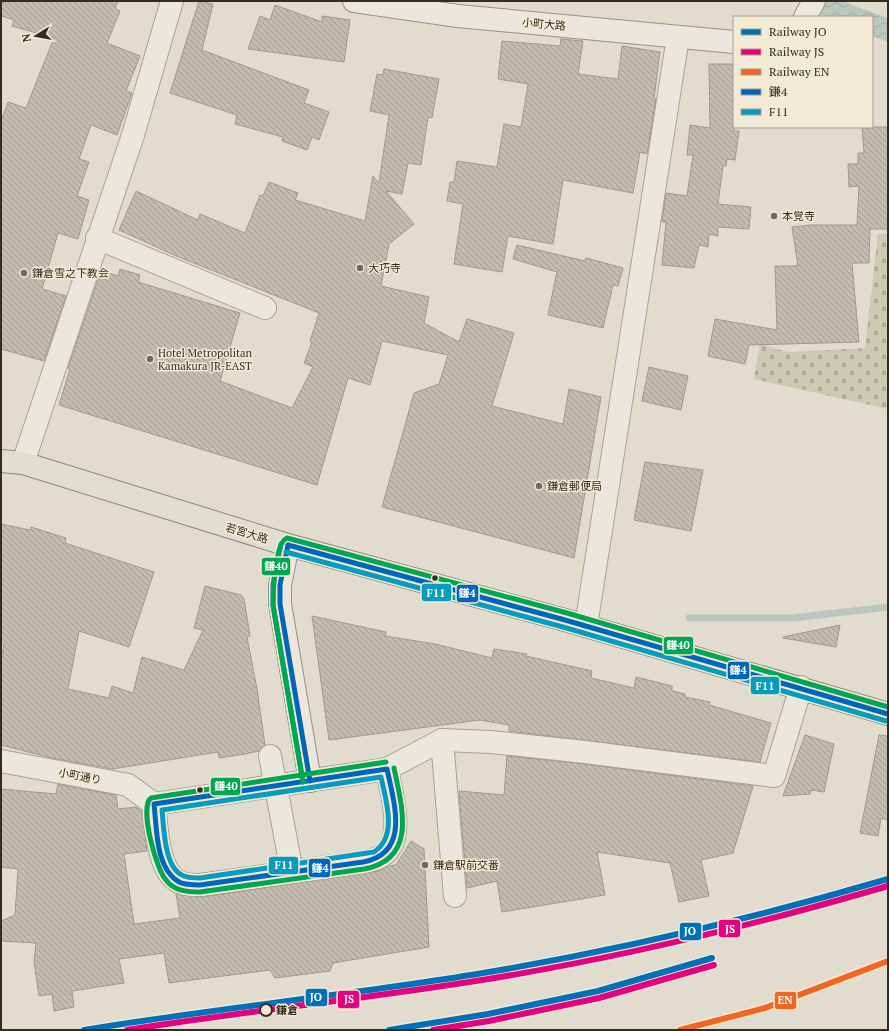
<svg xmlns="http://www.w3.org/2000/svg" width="889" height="1031" font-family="'PT Serif','Noto Sans JP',serif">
<defs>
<pattern id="cemetery-stones" width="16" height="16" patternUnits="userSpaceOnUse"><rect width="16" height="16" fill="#cbcbb1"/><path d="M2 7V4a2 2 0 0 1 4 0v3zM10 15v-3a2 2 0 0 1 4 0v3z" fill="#afae98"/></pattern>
<pattern id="water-waves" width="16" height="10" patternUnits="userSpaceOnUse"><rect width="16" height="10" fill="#b9c7bf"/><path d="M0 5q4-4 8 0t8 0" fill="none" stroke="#a0aba4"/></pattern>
<pattern id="building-back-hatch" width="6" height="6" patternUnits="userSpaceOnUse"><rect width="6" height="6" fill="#c5bbaf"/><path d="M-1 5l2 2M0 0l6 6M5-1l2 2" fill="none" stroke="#a1988e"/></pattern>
</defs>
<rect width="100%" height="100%" fill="#e2dcce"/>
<polygon fill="url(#cemetery-stones)" points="878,234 888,234 888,409 754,379 760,344 787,352 865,348"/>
<polygon fill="url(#water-waves)" points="804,1 844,1 849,4 888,18 888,42 872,36 872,17 826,17"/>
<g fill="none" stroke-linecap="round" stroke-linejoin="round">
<polyline stroke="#b9c7bf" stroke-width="7" points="689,618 793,618 888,607"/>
</g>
<g fill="url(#building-back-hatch)" stroke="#a2988d">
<polygon points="1,1 118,1 115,8 120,11 107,43 140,56 126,91 132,93 117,135 91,125 79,159 89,162 77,196 89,200 78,239 58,233 42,289 66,296 44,361 1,349 1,121 8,102 26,108 54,38 12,26 14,20 1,16"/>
<polygon points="199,1 213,4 202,50 309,90 304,103 329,112 319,140 312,137 307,150 282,141 283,137 235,124 237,115 170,93"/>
<polygon points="275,5 322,22 322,16 350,20 344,62 248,49 260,16 270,20"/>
<polygon points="561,39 583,41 578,74 618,79 622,46 660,52 654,98 656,99 647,154 640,152 633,193 563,180 553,244 508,236 502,272 454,264 463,204 447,201 450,182 454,182 457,161 497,167 504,124 521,127 528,84 498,79 502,41 560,46"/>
<polygon points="709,64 734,64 734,131 739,131 735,160 727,159 726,166 723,166 718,204 751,207 749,229 718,227 718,236 709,234 708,247 699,245 694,268 662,265 666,222 662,222 666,193 687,196 693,155 687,155 690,125 710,128"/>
<polygon points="384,69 439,79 432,118 428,117 421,165 408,163 402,194 386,191 414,224 389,244 381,286 429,297 424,323 459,342 467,319 514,333 492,406 563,424 569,389 601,397 574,558 382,507 414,393 439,384 448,355 382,341 370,385 348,378 317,485 59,405 70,369 68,368 101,271 118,276 120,269 140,275 138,282 240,313 220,381 292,408 313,367 304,363 312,342 310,341 319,313 174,255 119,230 136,191 198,220 200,214 245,233 260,195 263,196 269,182 298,193 295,200 365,221 373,176 379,183 389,115 370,111 377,74 383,75"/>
<polygon points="862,127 888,127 888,229 870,229 869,263 852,263 859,342 749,345 745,364 708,356 715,319 777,330 775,266 798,266 792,227 811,225 857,225 859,186 849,187 848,164 858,164 858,153 864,153"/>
<polygon points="517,245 585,261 586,258 623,268 618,286 613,285 603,328 548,315 557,272 513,259"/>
<polygon points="649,367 688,376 681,410 642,401"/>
<polygon points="645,462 703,470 691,531 634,520"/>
<polygon points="1,524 30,530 31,527 66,538 65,543 154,572 129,647 79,631 68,689 109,698 112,686 133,693 142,657 184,670 203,630 194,628 205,586 241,595 244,599 250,636 247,637 257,689 265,745 259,751 245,754 219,758 218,752 112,769 52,758 1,745 1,658 4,645 1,644"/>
<polygon points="312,616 386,632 385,636 435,644 492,658 494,649 527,654 526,656 592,671 591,678 634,688 636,677 672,686 672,691 685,694 685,697 710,702 709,705 771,723 760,762 509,731 509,725 480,720 329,740"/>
<polygon points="840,625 836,647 783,638 783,637"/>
<polygon points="805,735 834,744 824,792 811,790 810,794 783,796"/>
<polygon points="879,735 888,736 888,820 881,818 878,836 860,833"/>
<polygon points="507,756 584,764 753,786 733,853 701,860 709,896 679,902 670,863 597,852 605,895 502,912 497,881 467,888 459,791 504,795"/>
<polygon points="58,784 116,795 118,809 136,807 142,811 147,851 124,854 134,924 180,918 176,894 202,897 378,871 388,866 396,865 411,841 424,849 429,947 333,963 330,971 275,978 270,970 169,983 164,953 119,959 124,983 72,991 74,1007 54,1011 52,994 39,996 34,962 36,943 1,941 1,921 15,915 18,869 1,867 1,789 56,794"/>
</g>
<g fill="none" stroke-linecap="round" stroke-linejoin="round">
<defs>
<g id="street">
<polyline points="97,238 265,308"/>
<polyline points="23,463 133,135 172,1"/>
<polyline points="586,626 678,37"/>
<polyline points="442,740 455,896"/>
<polyline points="270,756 292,872"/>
<polyline points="1,761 128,785 154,804"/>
<path d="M387 769C391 793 408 844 378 858 374 860 368 861 363 862L200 885C193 885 186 885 179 882 157 871 157 827 154 804Z"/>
<polyline points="387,769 442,740 491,742 585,752 774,776 801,687"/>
</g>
<g id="secondary">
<polyline points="354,1 458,16 734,42"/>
<polyline points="805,17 814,1"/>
<polyline points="288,545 280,585 280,604 310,781"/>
</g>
<polyline id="primary" points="1,461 23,463 288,545 565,620 888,714"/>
</defs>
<use href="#street" stroke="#a7a197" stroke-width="24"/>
<use href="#secondary" stroke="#979186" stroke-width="24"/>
<use href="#primary" stroke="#8d877e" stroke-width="24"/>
<use href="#street" stroke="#ebe7df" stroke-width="22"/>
<use href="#secondary" stroke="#ebe7df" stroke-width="22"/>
<use href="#primary" stroke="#e2ddd1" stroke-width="22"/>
<defs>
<g id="bus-1">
<polyline points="288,545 565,620 888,714"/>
<polyline points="288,545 280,585 280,604 310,781"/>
<path d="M387 769C394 803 411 853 363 862L200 885C193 885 185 885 179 882 155 868 157 828 154 804Z"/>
</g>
<g id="bus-2">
<polyline points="281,544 273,584 273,605 303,782"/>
<polyline points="286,552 563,627 886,721"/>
<path d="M381 777C386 801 398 836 374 852L200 878C194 878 189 878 184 876 164 869 164 828 162 810Z"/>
</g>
<g id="bus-3">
<path d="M386 762 151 798C139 807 156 869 166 880 174 891 187 892 200 892L364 869C418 859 402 807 394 768"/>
<path d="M303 782 273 605C273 592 275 542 287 538L567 613 888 707"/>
</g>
</defs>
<use href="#bus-1" stroke="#f2ead5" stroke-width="8"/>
<use href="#bus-2" stroke="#f2ead5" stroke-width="8"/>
<use href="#bus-3" stroke="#f2ead5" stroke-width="8"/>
<use href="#bus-1" stroke="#0065bd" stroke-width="5"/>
<use href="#bus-2" stroke="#059cbd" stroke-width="5"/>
<use href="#bus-3" stroke="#00a651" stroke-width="5"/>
<defs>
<g id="rail-1">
<path d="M84 1030C217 1008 351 995 483 973 620 950 755 918 888 879"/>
<polyline points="389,1030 488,1014 598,991 712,958"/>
</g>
<g id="rail-2">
<path d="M127 1030C245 1011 364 999 482 980 619 958 755 925 888 886"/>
<polyline points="433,1030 489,1021 599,998 714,965"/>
</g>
<polyline id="rail-3" points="680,1030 765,1008 888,961"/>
</defs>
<use href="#rail-1" stroke="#f2ead5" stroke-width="9"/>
<use href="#rail-2" stroke="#f2ead5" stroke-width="9"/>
<use href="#rail-3" stroke="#f2ead5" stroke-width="9"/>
<use href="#rail-1" stroke="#0070b9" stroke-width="6"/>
<use href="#rail-2" stroke="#e5007d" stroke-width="6"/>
<use href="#rail-3" stroke="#f26522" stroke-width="6"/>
</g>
<g fill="#72695d" stroke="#f2ead5" stroke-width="1.5">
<circle cx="774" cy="216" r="4"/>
<circle cx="360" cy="268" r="4"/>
<circle cx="24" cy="273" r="4"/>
<circle cx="150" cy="359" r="4"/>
<circle cx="539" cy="486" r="4"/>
<circle cx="425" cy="865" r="4"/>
</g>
<g fill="#362b20" stroke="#f2ead5" stroke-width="1.5">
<circle cx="435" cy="578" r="3.5"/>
<circle cx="200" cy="790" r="3.5"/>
</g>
<circle fill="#f2ead5" stroke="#362b20" stroke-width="2" cx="266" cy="1010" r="6"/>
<g text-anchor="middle" stroke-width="3" stroke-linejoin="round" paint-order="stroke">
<g font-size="11" fill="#362b20" stroke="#f2ead5">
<text transform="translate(544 24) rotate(5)" y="4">小町大路</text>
<text transform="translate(247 533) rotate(17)" y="4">若宮大路</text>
<text transform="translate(80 776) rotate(11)" y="4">小町通り</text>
</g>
<g font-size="11" fill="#362b20" stroke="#f2ead5" text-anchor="start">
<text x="782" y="220">本覚寺</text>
<text x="368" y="272">大巧寺</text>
<text x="32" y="277">鎌倉雪之下教会</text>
<text x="158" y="357">Hotel Metropolitan<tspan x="158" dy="13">Kamakura JR-EAST</tspan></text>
<text x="547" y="490">鎌倉郵便局</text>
<text x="433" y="869">鎌倉駅前交番</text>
</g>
<g font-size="11" font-weight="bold" fill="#362b20" stroke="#f2ead5" text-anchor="start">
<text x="276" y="1014">鎌倉</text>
</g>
</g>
<g stroke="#f2ead5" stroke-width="1.5">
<rect x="261" y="557" width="30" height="19" rx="4" fill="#00a651"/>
<rect x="421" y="583" width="31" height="19" rx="4" fill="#059cbd"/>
<rect x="456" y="584" width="23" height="19" rx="4" fill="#0065bd"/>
<rect x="663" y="636" width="31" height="19" rx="4" fill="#00a651"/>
<rect x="727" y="661" width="23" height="19" rx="4" fill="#0065bd"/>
<rect x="750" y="676" width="30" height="19" rx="4" fill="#059cbd"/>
<rect x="210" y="777" width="31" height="19" rx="4" fill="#00a651"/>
<rect x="268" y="856" width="31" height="19" rx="4" fill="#059cbd"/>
<rect x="308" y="858" width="23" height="20" rx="4" fill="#0065bd"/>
<rect x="718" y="919" width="23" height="19" rx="4" fill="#e5007d"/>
<rect x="679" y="922" width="23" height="19" rx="4" fill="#0070b9"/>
<rect x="305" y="988" width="23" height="19" rx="4" fill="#0070b9"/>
<rect x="337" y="990" width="23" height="19" rx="4" fill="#e5007d"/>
<rect x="774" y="991" width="23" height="19" rx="4" fill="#f26522"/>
</g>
<g font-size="11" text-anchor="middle" font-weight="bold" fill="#fff">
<text x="276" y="570">鎌40</text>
<text x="436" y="597">F11</text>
<text x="467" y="597">鎌4</text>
<text x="678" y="649">鎌40</text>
<text x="738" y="674">鎌4</text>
<text x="765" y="690">F11</text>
<text x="226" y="790">鎌40</text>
<text x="284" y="869">F11</text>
<text x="320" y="872">鎌4</text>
<text x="730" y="933">JS</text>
<text x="690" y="935">JO</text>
<text x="316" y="1001">JO</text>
<text x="349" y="1003">JS</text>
<text x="785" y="1004">EN</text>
</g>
<rect width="889" height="1031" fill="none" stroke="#362b20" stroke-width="4"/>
<rect x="733" y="16" width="140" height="112" fill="#f2ead5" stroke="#a79e8d"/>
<rect x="741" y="29" width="20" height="6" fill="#0070b9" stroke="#a79e8d"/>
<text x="769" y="36" font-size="12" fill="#362b20">Railway JO</text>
<rect x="741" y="49" width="20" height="6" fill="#e5007d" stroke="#a79e8d"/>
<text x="769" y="56" font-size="12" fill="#362b20">Railway JS</text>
<rect x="741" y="69" width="20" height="6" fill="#f26522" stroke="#a79e8d"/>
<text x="769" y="76" font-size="12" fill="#362b20">Railway EN</text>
<rect x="741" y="89" width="20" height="6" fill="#0065bd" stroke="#a79e8d"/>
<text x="769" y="96" font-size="12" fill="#362b20">鎌4</text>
<rect x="741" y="109" width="20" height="6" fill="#059cbd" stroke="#a79e8d"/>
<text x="769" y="116" font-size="12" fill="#362b20">F11</text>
<g transform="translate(36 36) rotate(259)" stroke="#f2ead5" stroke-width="3" paint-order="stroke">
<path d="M0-3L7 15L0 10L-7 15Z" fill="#362b20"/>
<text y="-6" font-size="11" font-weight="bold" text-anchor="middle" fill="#362b20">N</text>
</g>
</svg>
